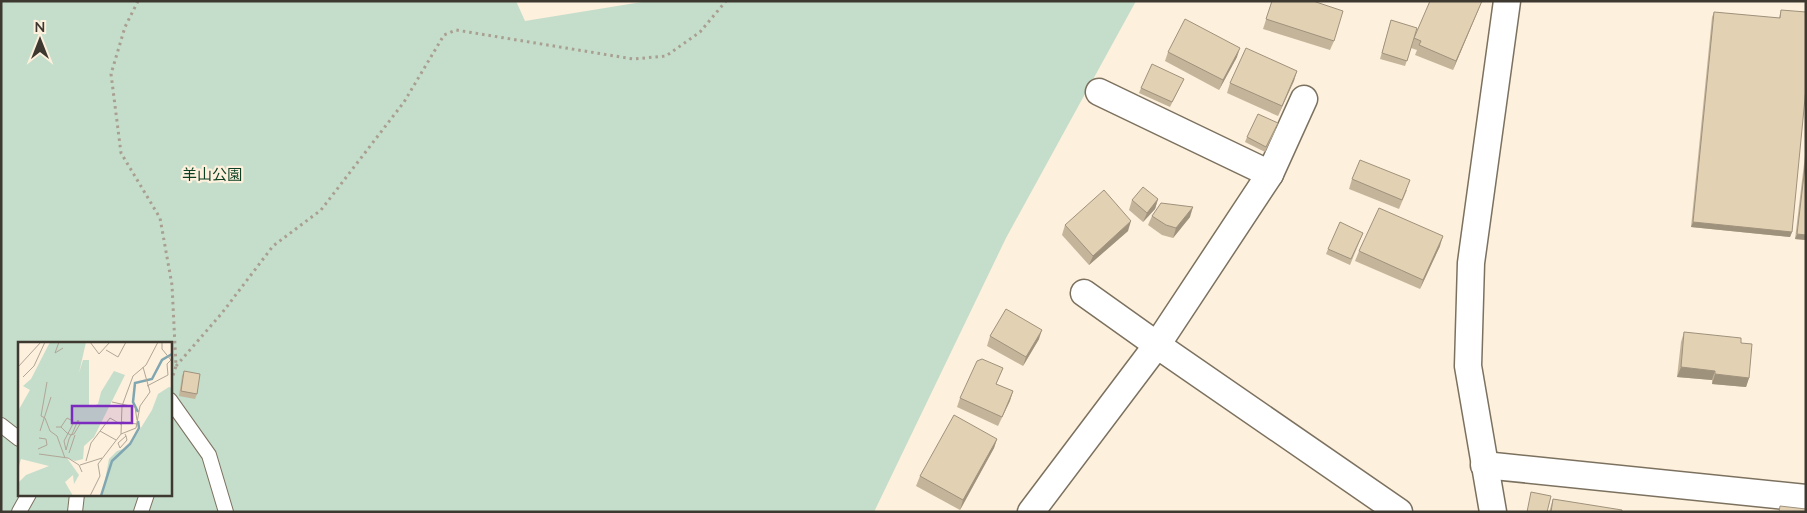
<svg xmlns="http://www.w3.org/2000/svg" width="1807" height="513" font-family="Lato,'Noto Sans JP',sans-serif">
<rect width="100%" height="100%" fill="#fdf0dc"/>
<path fill="#c5ddcb" fill-rule="evenodd" d="M1 1H516L525 21 648 1H1136L1006 238 874 512H1ZM19 343H170V494H19Z"/>
<g fill="none" stroke-linecap="round" stroke-linejoin="round">
<defs>
<g id="lane">
<polyline points="170,400 209,455 226,512"/>
<polyline points="1,425 19,439"/>
<polyline points="19,512 29,494"/>
<polyline points="75,512 77,494"/>
<polyline points="141,512 147,494"/>
</g>
<g id="street">
<polyline points="1099,92 1270,174"/>
<polyline points="1084,293 1157,345 1270,174 1304,99"/>
<polyline points="1484,465 1806,498"/>
<polyline points="1031,512 1157,345 1399,512"/>
<polyline points="1493,512 1468,366 1471,263 1507,1"/>
</g>
</defs>
<use href="#lane" stroke="#7c715f" stroke-width="16"/>
<use href="#street" stroke="#7c715f" stroke-width="29"/>
<g stroke="#a99f90" stroke-width="3" stroke-dasharray="2.5 4" stroke-linecap="butt">
<polyline points="138,1 125,27 111,74 121,153 160,218 172,285 176,366 172,379"/>
<polyline points="176,366 222,313 273,246 321,210 404,102 444,35 456,30 633,59 666,56 700,32 726,1"/>
</g>
<use href="#lane" stroke="#fff" stroke-width="14"/>
<use href="#street" stroke="#fff" stroke-width="26"/>
</g>
<g fill="#c3b49a">
<polygon points="1272,1 1334,41 1330,50 1263,29"/>
<polygon points="1482,1 1453,70 1415,55 1417,50 1411,48 1405,66 1380,59 1391,20 1412,45 1414,38"/>
<polygon points="1781,10 1792,232 1790,237 1691,227 1712,17 1714,12 1779,18"/>
<polygon points="1168,52 1237,57 1219,90 1165,61"/>
<polygon points="1297,71 1278,116 1227,93 1230,83"/>
<polygon points="1184,79 1170,107 1139,93 1141,88"/>
<polygon points="1276,129 1265,152 1245,142 1247,137"/>
<polygon points="1806,147 1806,240 1795,239"/>
<polygon points="1352,179 1407,190 1399,209 1349,189"/>
<polygon points="1158,199 1155,209 1143,222 1129,210 1132,200"/>
<polygon points="1152,216 1190,217 1173,238 1162,235 1148,225"/>
<polygon points="1065,225 1128,231 1089,265 1062,235"/>
<polygon points="1363,233 1350,265 1326,254 1328,249"/>
<polygon points="1440,246 1420,289 1355,261 1359,251"/>
<polygon points="1684,332 1741,343 1749,378 1746,387 1712,384 1712,380 1677,377 1681,342"/>
<polygon points="990,336 1039,339 1023,366 987,346"/>
<polygon points="1003,368 996,384 1013,391 998,426 957,407 960,398"/>
<polygon points="184,371 197,394 195,399 179,396 182,376"/>
<polygon points="997,439 994,448 960,510 916,486 920,476"/>
<polygon points="1553,499 1622,512 1549,512"/>
</g>
<g fill="#9f927d">
<polygon points="1482,1 1480,6 1453,70 1456,61"/>
<polygon points="1240,48 1237,57 1219,90 1223,80"/>
<polygon points="1297,71 1294,81 1278,116 1282,106"/>
<polygon points="1158,199 1155,209 1143,222 1147,213"/>
<polygon points="1193,207 1190,217 1173,238 1176,228"/>
<polygon points="1131,221 1128,231 1089,265 1093,256"/>
<polygon points="1693,222 1792,232 1790,237 1691,227"/>
<polygon points="1797,234 1806,235 1806,240 1795,239"/>
<polygon points="1443,236 1440,246 1420,289 1423,280"/>
<polygon points="1042,330 1039,339 1023,366 1026,357"/>
<polygon points="1681,367 1715,371 1712,380 1677,377"/>
<polygon points="1715,374 1749,378 1746,387 1712,384"/>
<polygon points="1013,391 1010,401 998,426 1002,417"/>
<polygon points="997,439 994,448 960,510 963,500"/>
</g>
<g fill="#e3d1b3" stroke="#9f927d">
<polygon points="1272,1 1313,1 1343,11 1334,41 1266,19"/>
<polygon points="1430,1 1482,1 1456,61 1419,45 1421,41 1414,38"/>
<polygon points="1781,10 1806,12 1806,88 1792,232 1693,222 1714,12 1780,18"/>
<polygon points="1185,19 1240,48 1223,80 1168,52"/>
<polygon points="1391,20 1417,28 1407,61 1382,53"/>
<polygon points="1246,48 1297,71 1282,106 1230,83"/>
<polygon points="1152,64 1184,79 1172,102 1141,88"/>
<polygon points="1258,114 1278,123 1266,147 1247,137"/>
<polygon points="1806,158 1806,235 1797,234"/>
<polygon points="1360,160 1410,180 1402,200 1352,179"/>
<polygon points="1143,187 1158,199 1147,213 1132,200"/>
<polygon points="1104,190 1131,221 1093,256 1065,225"/>
<polygon points="1161,203 1193,207 1176,228 1166,225 1152,216"/>
<polygon points="1379,208 1443,236 1423,280 1359,251"/>
<polygon points="1340,222 1363,233 1351,259 1328,249"/>
<polygon points="1006,309 1042,330 1026,357 990,336"/>
<polygon points="1684,332 1741,338 1741,343 1752,344 1749,378 1715,374 1715,371 1681,367"/>
<polygon points="982,359 1003,368 996,384 1013,391 1002,417 960,398 977,361"/>
<polygon points="184,371 200,374 197,394 181,391"/>
<polygon points="954,415 997,439 963,500 920,476"/>
<polygon points="1531,492 1551,496 1547,512 1527,512"/>
<polygon points="1553,499 1622,510 1622,512 1551,512"/>
<polygon points="1780,506 1806,509 1806,512 1779,512"/>
</g>
<g text-anchor="middle" stroke-width="4.5" stroke-linejoin="round" paint-order="stroke">
<g font-size="15" fill="#0d4023" stroke="#fdf0dc">
<text x="212" y="180">羊山公園</text>
</g>
</g>
<g transform="translate(18 342)">
<rect width="154" height="154" fill="#fdf0dc"/>
<path d="M32 0H68L61 31 65 18H71V65L80 62 83 50 96 29 107 33 76 95 66 104 65 117 57 119 49 116 61 133 56 142 55 133 47 140 55 154H0V141L8 133 31 124 3 117 0 127V69L12 48 5 44 13 37ZM151 45 154 46 153 154H84L91 117 99 109 111 105 134 68 140 52Z" fill="#c5ddcb"/>
<path fill="none" stroke="#80a7b1" stroke-width="2.5" d="M120 70 115 60 117 41 134 37 144 18 154 12M83 154 94 119 112 102 121 86 120 79"/>
<path fill="none" stroke="#b0a697" stroke-width="1" d="M41 0 37 11 45 6M72 0 81 12 92 0M144 0V7L153 18M88 8 100 15 108 0M0 25 23 0M5 35 16 24 27 0M29 40 23 74 27 76 32 89 39 94 47 116M129 44 150 33 149 22 154 17M94 60 117 65 119 78M104 80 119 82M38 85H43L49 76 53 78M43 85 49 91 53 93 56 92 62 82 60 78 55 90 54 92 53 93 51 97 48 108M22 89 33 55M82 89 98 98M103 92 118 86 122 64 132 50 125 25M107 92 108 94 109 98 102 106 100 101 108 94M20 107 29 103 28 97 21 96M48 108 46 99 56 80M51 111 57 93M21 112 50 116 61 123 64 130M68 119 73 101 92 76 104 83M62 123 84 116M72 154 82 134 80 122 103 92 104 64 115 34 128 23 140 0"/>
<path fill="#7b2cbf" fill-opacity="0.15" stroke="#7b2cbf" stroke-width="2.5" d="M54 64H114V81H54Z"/>
<rect width="154" height="154" fill="none" stroke="#3d3830" stroke-width="2.5"/>
</g>
<rect width="1807" height="513" fill="none" stroke="#3d3830" stroke-width="5"/>
<g transform="translate(40 40)" stroke="#fdf0dc" stroke-width="4" paint-order="stroke">
<path d="M0-4L9 19L0 12L-9 19Z" fill="#3d3830"/>
<text y="-8" font-size="14" font-weight="bold" text-anchor="middle" fill="#3d3830">N</text>
</g>
</svg>
